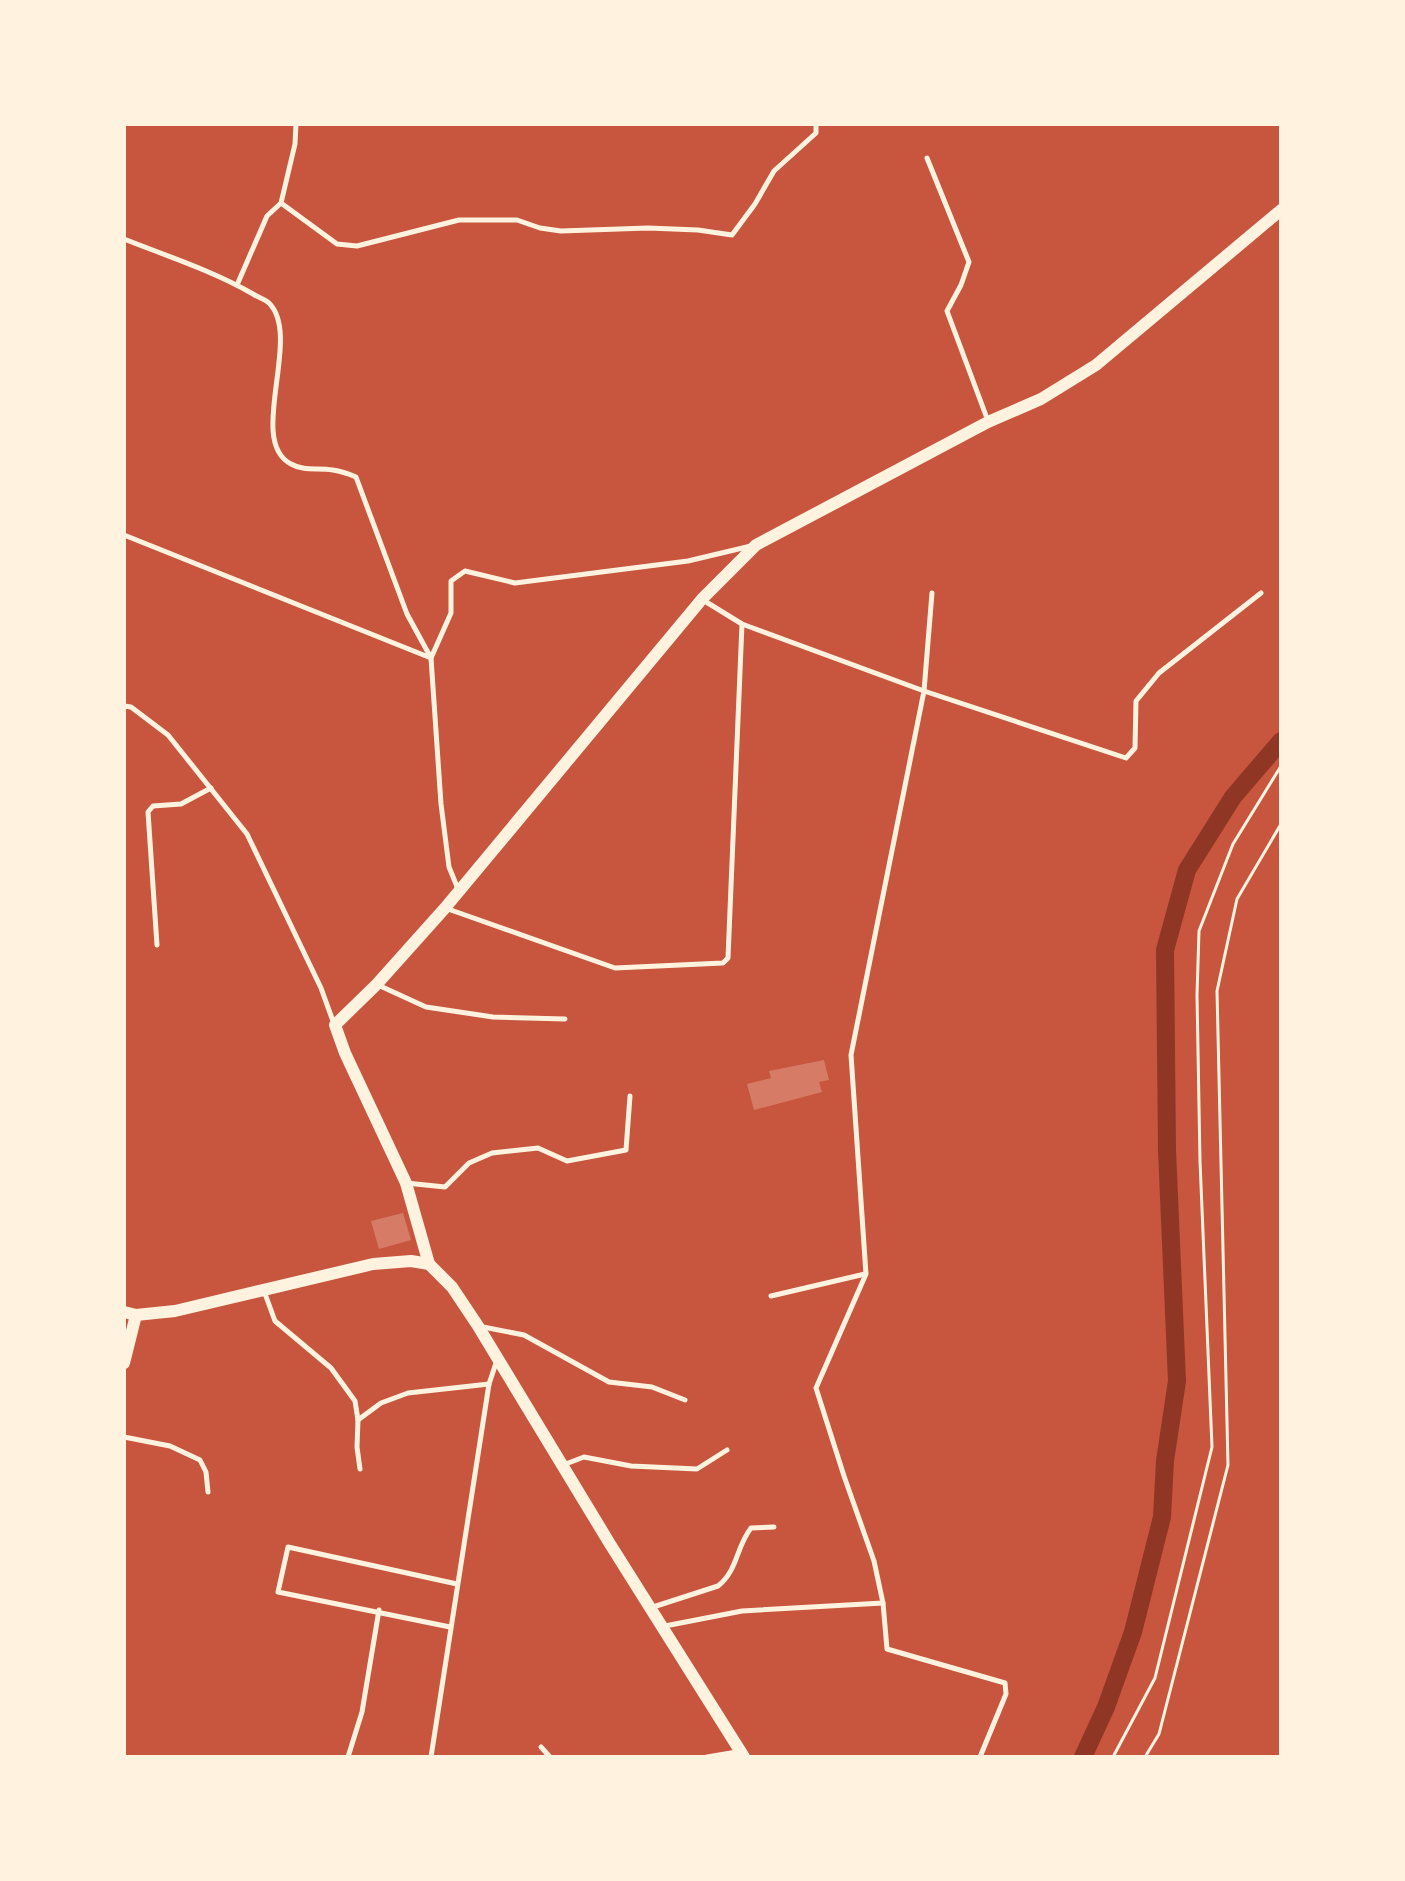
<svg xmlns="http://www.w3.org/2000/svg" width="1405" height="1881" font-family="'Asap Condensed',sans-serif">
<rect width="100%" height="100%" fill="#c8553d"/>
<g fill="none" stroke-linecap="round" stroke-linejoin="round">
<polyline stroke="#8f3625" stroke-width="18" points="1083,1757 1106,1707 1133,1632 1162,1517 1165,1461 1177,1381 1167,1150 1165,950 1187,870 1233,797 1281,741"/>
</g>
<g fill="#d67c66">
<polygon points="824,1060 829,1080 819,1082 822,1092 754,1110 747,1084 771,1078 769,1071"/>
<polygon points="403,1213 411,1240 379,1249 371,1221"/>
</g>
<g fill="none" stroke-linecap="round" stroke-linejoin="round">
<g stroke="#fff3e0" stroke-width="3">
<polyline points="1113,1757 1155,1678 1212,1447 1200,1161 1197,995 1199,931 1233,844 1281,766"/>
<polyline points="1145,1757 1159,1734 1228,1465 1217,991 1237,899 1281,824"/>
</g>
<g stroke="#fff3e0" stroke-width="5">
<polyline points="927,158 969,262 961,285 947,311 988,421"/>
<polyline points="281,203 337,244 357,246 459,220 517,220 540,228 561,231 648,228 698,230 732,235 755,204 774,171 816,133 816,124"/>
<path d="M124 239C167 256 213 271 253 294 257 297 265 299 269 303 303 337 246 441 291 464 305 472 318 467 333 470 340 471 349 474 356 477L407 614 431 658 441 804 449 867 458 889"/>
<polyline points="237,285 267,216 281,203 295,144 296,124"/>
<polyline points="124,535 431,658 451,613 451,581 465,571 515,583 688,561 751,546"/>
<polyline points="932,593 924,691 851,1055 866,1274 816,1388 844,1476 874,1561 883,1603 887,1649 1005,1683 1006,1694 980,1757"/>
<polyline points="703,600 742,624 924,691 1126,758 1135,748 1136,701 1159,673 1261,593"/>
<polyline points="124,706 131,707 168,735 247,834 321,988 334,1024"/>
<polyline points="448,909 615,968 723,963 728,958 742,624"/>
<polyline points="157,945 148,812 153,806 181,804 211,788"/>
<polyline points="378,985 426,1007 493,1017 565,1019"/>
<polyline points="406,1183 445,1187 469,1163 492,1153 538,1148 567,1161 626,1150 630,1096"/>
<polyline points="264,1291 275,1321 331,1368 355,1401 358,1420 357,1447 360,1469"/>
<polyline points="771,1296 865,1274"/>
<polyline points="483,1327 524,1335 609,1382 652,1387 685,1400"/>
<polyline points="358,1420 381,1403 408,1393 489,1384"/>
<polyline points="124,1437 170,1446 200,1460 206,1472 208,1492"/>
<polyline points="563,1465 584,1457 631,1466 697,1469 727,1450"/>
<path d="M650 1608 718 1586C738 1570 736 1547 751 1528L774 1527"/>
<polyline points="665,1626 742,1611 883,1603"/>
<polyline points="450,1627 278,1592 288,1547 457,1584"/>
<polyline points="541,1747 550,1757"/>
<polyline points="348,1757 362,1712 379,1610"/>
<polyline points="431,1757 489,1384 497,1360"/>
<polyline points="707,1757 737,1752"/>
</g>
<g stroke="#fff3e0" stroke-width="12">
<polyline points="429,1264 406,1183 345,1053 335,1025 377,984 445,908 702,599 756,545 988,422 1041,399 1096,365 1281,210"/>
<polyline points="124,1312 136,1315 175,1311 373,1264 411,1261 429,1264 452,1287 478,1326 610,1544 744,1757"/>
<polyline points="124,1363 136,1315"/>
</g>
</g>
<rect width="1405" height="1881" fill="none" stroke="#fff3e0" stroke-width="252"/>
</svg>
